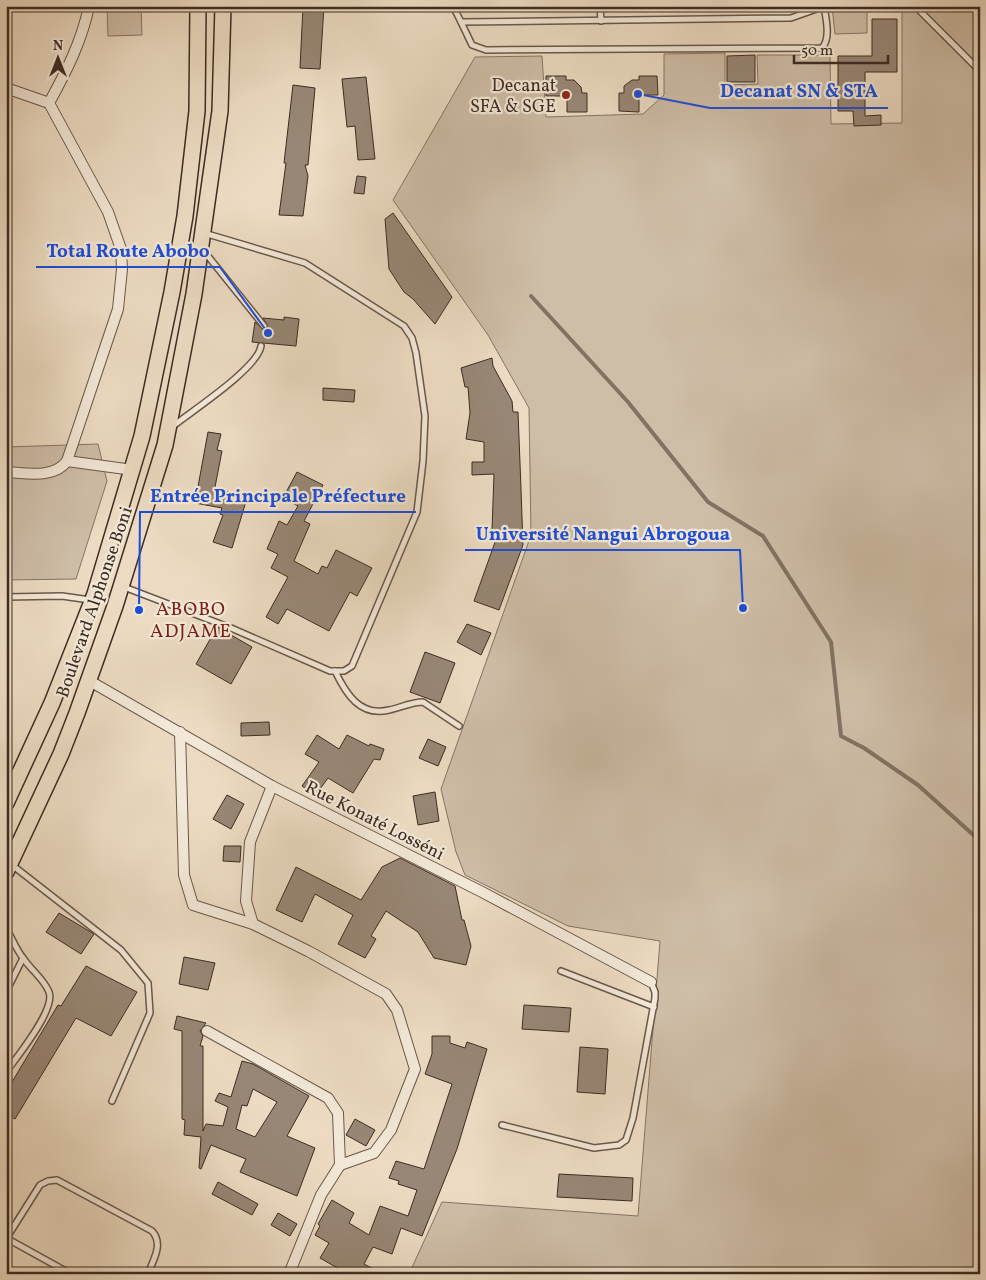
<svg xmlns="http://www.w3.org/2000/svg" width="986" height="1280" font-family="Vollkorn,serif">
<rect width="100%" height="100%" fill="#ecdbc2"/>
<filter id="stains"><feTurbulence type="fractalNoise" baseFrequency=".004" numOctaves="4"/><feColorMatrix values="0 0 0 0 .2 0 0 0 0 .09 0 0 0 0 .02 0 0 0 .5 -.17"/></filter>
<radialGradient id="worn" r=".72"><stop offset=".6" stop-color="#630" stop-opacity="0"/><stop offset="1" stop-color="#630" stop-opacity=".3"/></radialGradient>
<g fill="#cebda7" stroke="#867465">
<polygon points="107,6 141,6 142,35 108,36"/>
<polygon points="832,6 980,6 980,1274 409,1274 442,1202 638,1216 660,941 568,926 465,875 456,852 441,789 531,535 529,408 488,335 393,200 475,57 542,56 546,117 643,114 664,95 664,54 725,53 725,85 758,84 757,55 830,55 831,124 902,123 902,8 867,9 867,33 835,34"/>
<polygon points="98,444 107,481 76,579 6,580 6,447"/>
</g>
<g fill="none" stroke-linecap="round" stroke-linejoin="round">
<polyline stroke="#827262" stroke-width="4" points="531,296 628,402 708,502 763,536 831,642 841,736 864,748 918,785 980,841"/>
</g>
<g fill="#988776" stroke="#3d2c23" fill-rule="evenodd">
<polygon points="303,6 324,6 320,69 300,68"/>
<polygon points="872,19 897,19 897,72 865,72 865,116 881,115 881,125 854,126 853,111 838,111 838,56 872,56"/>
<polygon points="755,55 755,82 727,82 727,56"/>
<polygon points="546,76 566,76 566,80 574,80 581,87 582,93 587,93 587,112 567,112 567,96 546,96"/>
<polygon points="639,76 657,76 658,95 639,95 639,112 619,111 619,93 624,93 624,86 632,80 639,80"/>
<polygon points="366,77 375,159 358,160 355,126 347,127 342,79"/>
<polygon points="293,85 315,88 308,165 305,165 308,176 303,216 279,215 286,163 284,163"/>
<polygon points="357,176 366,177 364,194 354,193"/>
<polygon points="393,213 452,297 435,324 413,299 404,292 389,269 385,219"/>
<polygon points="284,317 299,319 296,346 252,342 255,322 264,330 268,326 263,318 284,320"/>
<polygon points="492,358 493,366 512,401 513,412 518,412 521,489 523,545 499,610 474,601 499,531 492,531 494,474 472,475 472,462 484,462 484,442 466,439 470,413 468,387 465,387 461,368"/>
<polygon points="323,388 355,390 354,402 323,400"/>
<polygon points="208,432 221,434 217,450 222,451 215,487 247,498 232,548 213,542 223,515 220,514 222,508 195,503"/>
<polygon points="297,472 323,485 304,521 310,524 294,561 318,574 322,566 327,568 336,550 372,568 357,596 350,592 329,631 287,609 278,624 266,617 288,577 271,568 278,554 267,549 279,521 287,525 298,506 283,498"/>
<polygon points="467,624 491,633 481,655 457,642"/>
<polygon points="217,627 252,647 231,684 196,664"/>
<polygon points="425,652 455,663 440,703 410,692"/>
<polygon points="269,722 270,735 241,736 241,723"/>
<polygon points="317,735 339,749 347,735 369,746 370,744 384,749 380,760 374,759 353,793 328,778 315,796 302,786 319,762 305,754"/>
<polygon points="428,739 446,747 438,766 419,758"/>
<polygon points="435,792 439,821 418,825 413,796"/>
<polygon points="227,795 244,804 231,829 213,819"/>
<polygon points="224,846 241,846 240,862 223,861"/>
<polygon points="400,858 455,886 462,920 464,920 471,946 466,965 434,958 418,932 386,911 371,936 376,939 365,958 338,944 353,915 315,894 302,922 276,910 296,867 361,900 382,867"/>
<polygon points="59,913 94,934 81,954 46,932"/>
<polygon points="184,957 215,963 208,990 179,984"/>
<polygon points="86,966 137,992 111,1036 76,1018 15,1119 6,1114 6,1092 58,1005 61,1006"/>
<polygon points="524,1005 571,1008 569,1032 522,1029"/>
<path d="M177 1016 206 1023 200 1031 203 1036 200 1046H203V1131L206 1124 223 1126 228 1107 215 1101 219 1093 231 1097 242 1061 253 1064 309 1096 287 1136 315 1148 297 1196 240 1172 246 1159 211 1145 201 1169 199 1168 201 1137 184 1135 185 1120 182 1119V1031L174 1029ZM253 1089 277 1102 255 1137 236 1129 242 1105 247 1106Z"/>
<polygon points="432,1036 450,1036 450,1043 465,1048 467,1042 487,1049 457,1149 422,1236 401,1228 392,1254 373,1247 364,1264 383,1274 348,1274 320,1258 329,1243 315,1235 320,1226 318,1224 332,1200 354,1213 349,1223 369,1235 380,1206 408,1216 417,1190 398,1184 399,1181 389,1178 396,1161 424,1169 452,1084 425,1074 432,1054"/>
<polygon points="580,1047 608,1049 605,1094 577,1092"/>
<polygon points="355,1119 375,1130 366,1146 346,1135"/>
<polygon points="559,1174 633,1178 632,1201 557,1197"/>
<polygon points="218,1182 258,1204 252,1215 212,1194"/>
<polygon points="278,1213 297,1224 290,1236 271,1225"/>
</g>
<g fill="none" stroke-linecap="round" stroke-linejoin="round">
<defs>
<g id="service">
<polyline points="453,6 461,22 791,18 825,6"/>
<polyline points="600,6 601,21"/>
<polyline points="915,6 980,71"/>
<path d="M461 22 472 45 486 50 822 48C831 38 826 19 824 6"/>
<polyline points="203,250 264,326"/>
<path d="M173 426C192 411 258 368 261 346"/>
<polyline points="124,587 231,628 330,671 344,671 352,666 417,512 423,461 425,416 416,353 412,338 404,326 305,263 204,233"/>
<polyline points="6,597 62,596 90,600"/>
<path d="M335 671C346 694 360 717 389 710 400 708 411 702 423 702L459 726"/>
<polyline points="12,865 121,950 148,983 150,1013 112,1101"/>
<path d="M6 928C12 938 16 949 23 958 31 970 44 979 49 992 56 1009 17 1057 6 1072"/>
<polyline points="561,971 654,1007"/>
<polyline points="6,992 23,958"/>
<polyline points="502,1125 594,1148 619,1145 626,1140 633,1118 655,998 655,992 651,982"/>
<polyline points="6,1238 71,1274"/>
<path d="M6 1239 40 1185 48 1181 57 1180 152 1231C164 1244 153 1260 148 1274"/>
</g>
<g id="minor">
<path d="M6 88 49 103 108 212 121 249 122 269 118 309 67 461C54 479 27 473 6 472"/>
<path d="M49 103C66 72 82 41 89 6"/>
<polyline points="67,461 133,470"/>
<polyline points="88,680 272,786 484,893 651,982"/>
<polyline points="180,732 184,875 193,905 253,924 308,951 386,994 397,1010 415,1069 391,1130 374,1153 340,1165"/>
<polyline points="253,924 246,901 250,842 272,786"/>
<polyline points="207,1031 328,1098 338,1113 340,1165 321,1195 289,1274"/>
</g>
<g id="primary">
<polyline points="6,803 52,703 95,594 142,436 172,292 185,216 197,111 198,6"/>
<polyline points="6,872 61,754 77,713 115,606 165,445 194,294 220,111 223,6"/>
</g>
</defs>
<use href="#service" stroke="#69584b" stroke-width="8"/>
<use href="#minor" stroke="#69584b" stroke-width="12"/>
<use href="#primary" stroke="#3d2c23" stroke-width="18"/>
<use href="#service" stroke="#f3e8d7" stroke-width="5"/>
<use href="#minor" stroke="#f3e8d7" stroke-width="10"/>
<use href="#primary" stroke="#ecdbc2" stroke-width="15"/>
</g>
<circle fill="#8f2418" stroke="#f3e8d7" stroke-width="2" cx="566" cy="95" r="5"/>
<g text-anchor="middle" stroke-width="4.5" stroke-linejoin="round" paint-order="stroke">
<g font-size="18" fill="#3d2c23" stroke="#f3e8d7" text-anchor="end">
<text x="556" y="91">Decanat<tspan x="556" dy="21">SFA &amp; SGE</tspan></text>
</g>
<g font-size="18" fill="#3d2c23" stroke="#f3e8d7">
<text transform="translate(94 602) rotate(-71)" y="6">Boulevard Alphonse Boni</text>
<text transform="translate(375 820) rotate(27)" y="6">Rue Konaté Losséni</text>
</g>
<g font-size="19" letter-spacing="1" fill="#7a1f14" stroke="#f3e8d7">
<text x="191" y="615">ABOBO<tspan x="191" dy="22">ADJAME</tspan></text>
</g>
</g>
<path fill="none" stroke="#1d4ed8" stroke-width="2" d="M638 94L710 108H888M268 333L220 267H36M139 610L140 512H416M743 608L740 550H465"/>
<g fill="#1d4ed8" stroke="#f3e8d7" stroke-width="2">
<circle cx="638" cy="94" r="5"/>
<circle cx="268" cy="333" r="5"/>
<circle cx="139" cy="610" r="5"/>
<circle cx="743" cy="608" r="5"/>
</g>
<g font-size="19" text-anchor="middle" font-weight="bold" fill="#1d4ed8" stroke="#f3e8d7" stroke-width="4.5" stroke-linejoin="round" paint-order="stroke">
<text x="799" y="97">Decanat SN &amp; STA</text>
<text x="128" y="257">Total Route Abobo</text>
<text x="278" y="502">Entrée Principale Préfecture</text>
<text x="603" y="540">Université Nangui Abrogoua</text>
</g>
<rect width="986" height="1280" fill="none" stroke="#ecdbc2" stroke-width="25"/>
<rect x="8" y="8" width="971" height="1265" fill="none" stroke="#3d2c23" stroke-width="2.5"/>
<rect x="12" y="12" width="961" height="1255" fill="none" stroke="#3d2c23"/>
<g transform="translate(58 58)" stroke="#f3e8d7" stroke-width="4" paint-order="stroke">
<path d="M0-4L9 19L0 12L-9 19Z" fill="#3d2c23"/>
<text y="-8" font-size="14" font-weight="bold" text-anchor="middle" fill="#3d2c23">N</text>
</g>
<path d="M794 55v8h94v-8" fill="none" stroke="#3d2c23" stroke-width="2.5"/>
<text x="801" y="55" font-size="15" fill="#3d2c23" stroke="#f3e8d7" stroke-width="4" paint-order="stroke">50 m</text>
<rect width="100%" height="100%" filter="url(#stains)"/>
<rect width="100%" height="100%" fill="url(#worn)"/>
</svg>
